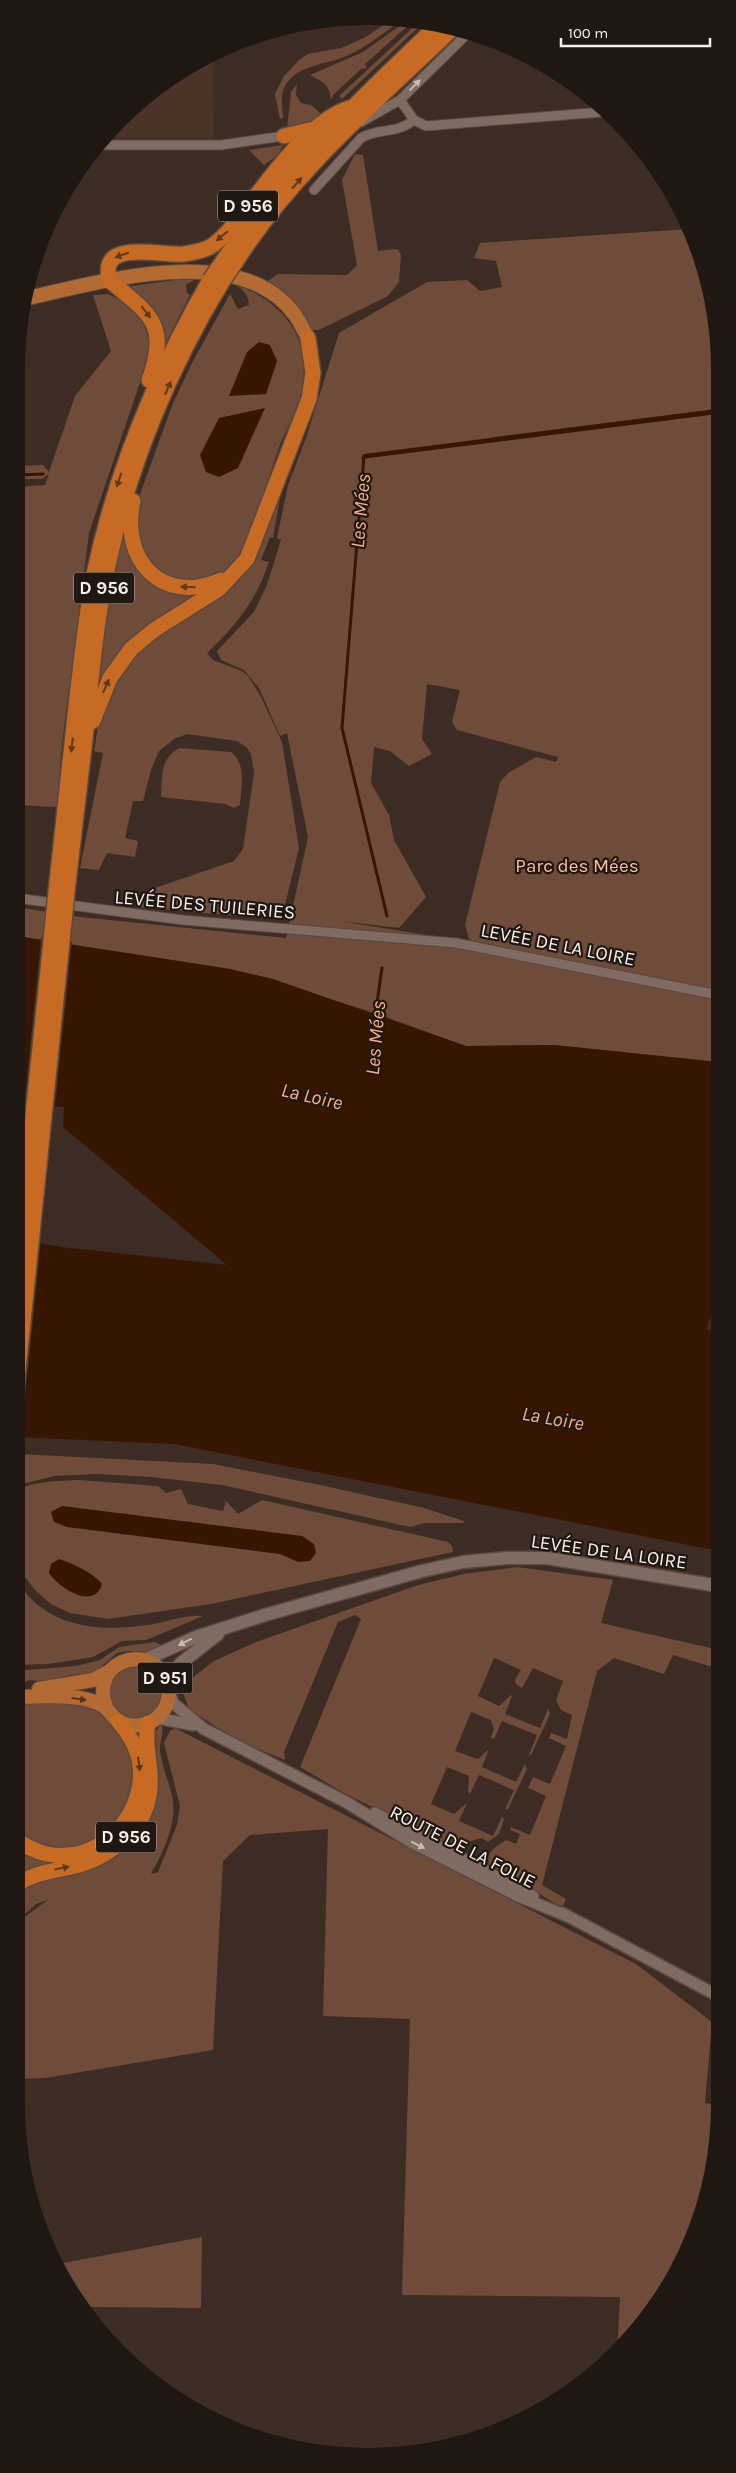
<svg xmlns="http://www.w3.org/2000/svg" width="736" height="2473" font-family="Karla,sans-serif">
<rect width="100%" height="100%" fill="#3d2c23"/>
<polygon fill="#4b3427" points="213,54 214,138 104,138 119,119 173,75"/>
<g fill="#6e4c39" fill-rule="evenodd">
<path d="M393 19 401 20C383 34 365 48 344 57 324 65 295 65 284 88 280 98 283 108 283 118L280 119 275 94 284 76 299 60 308 54 341 48 364 38Z"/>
<path d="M408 20 413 21 365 64 367 68 361 69 333 95 331 100C329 83 324 83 310 75L363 52Z"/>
<polygon points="420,21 424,22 342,99 339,96"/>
<polygon points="297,84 296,95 301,103 311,105 321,114 316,118 318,122 287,129 291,92"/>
<polygon points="283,145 278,155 264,165 249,150"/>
<path d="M355 154 363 155 378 251 397 249 401 254 399 282 388 296 319 330H311C300 309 287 295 266 282L278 274 347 275 357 265 342 180Z"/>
<path d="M689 229 717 322V409L495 437 460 446 717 414 718 1062 554 1045 466 1046 375 1013 230 969 16 936V907L81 917 286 938 308 837 287 733 280 736 259 688 244 670 221 660 217 651 254 612 267 585 281 540 277 538 288 485 306 438 339 333 427 282 467 280 480 291 502 287 496 261 474 258 480 243ZM427 684 460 690 452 722 457 730 558 757 556 762 536 757 508 773 500 782 465 925 470 942 339 921 399 928 426 897 394 840 389 815 371 783 374 747 390 751 409 766 432 754 422 739Z"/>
<polygon points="175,280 194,280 186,285 187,293 190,295 162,351 124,287"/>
<path d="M236 285C272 297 304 326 304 367 304 375 303 385 301 393 298 410 288 427 281 442 267 479 258 527 236 559 231 566 219 575 212 578 182 589 166 576 144 559L136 518 139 497 173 403 193 361 230 294 238 309 249 305C248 295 244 290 236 285Z"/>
<path d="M108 294C131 304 149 321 149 348 149 355 146 364 144 371L89 533 62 744 57 807 16 805V487L45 485 49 474 42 479H16V466L43 465 49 472 75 396 111 351 93 295Z"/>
<path d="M282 486 273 538 270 537 261 560 269 562C257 599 236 626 207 653L213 660 242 671 248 676 260 695 282 742 299 848 283 913 249 917 140 907 149 890 234 861 243 849 254 773 251 754 246 747 237 741 187 734 174 739 159 751 151 770 143 801H133L125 838 138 841 135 857 107 853 99 870 80 868 103 753 94 751 101 708 135 649 227 589Z"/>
<path d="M123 534C131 562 135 571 161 584 176 592 186 595 202 593L162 617 98 692 109 601Z"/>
<path d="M180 748 231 752C247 764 241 787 240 805L234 808 225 804 161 797C162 778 160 757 180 748Z"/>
<polygon points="19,1454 213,1464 320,1485 424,1508 464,1521 464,1523 425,1523 410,1527 222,1485 151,1477 96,1474 54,1476 18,1485"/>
<path d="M79 1480 158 1486 166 1493 181 1489 188 1504 223 1511 226 1501 238 1514 262 1500 448 1542 452 1546 453 1552 211 1604 108 1619 70 1613 51 1604 36 1591 24 1576 16 1559V1490C36 1481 57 1481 79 1480Z"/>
<path d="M517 1567 613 1580 601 1623 719 1650V1669L673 1655 664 1674 614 1658 597 1671 542 1885 566 1899 563 1906 557 1905 515 1878 489 1865C485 1851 497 1847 506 1840L516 1844 520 1834 510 1830 511 1827 530 1835 546 1796 528 1788 533 1777 550 1784 566 1746 549 1738 551 1733 567 1739 572 1715 561 1710 556 1700 563 1681 533 1668 522 1688 516 1684 515 1680 521 1670 494 1658 478 1696 499 1706 511 1695 512 1696 505 1714 540 1728 548 1709 550 1714 531 1755H529L537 1735 502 1721 494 1739 491 1737 494 1729 491 1720 471 1712 455 1751 478 1759 489 1749 482 1767 516 1782 525 1764 527 1769 508 1809H505L514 1790 479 1775 470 1794 468 1792 469 1776 447 1767 431 1804 454 1814 467 1803 459 1821 493 1836 502 1817 504 1819 499 1834 488 1842 482 1838 467 1842 461 1851 342 1792 300 1767 361 1619 355 1615 338 1622 284 1752 285 1760 236 1740 189 1709 183 1693 192 1678 214 1661 256 1642 418 1585 464 1574Z"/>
<path d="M16 1578C43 1629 102 1633 154 1624 168 1621 189 1614 203 1616L146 1640 122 1641 93 1657 49 1664 16 1665Z"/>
<polygon points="155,1642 161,1645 163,1649 153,1653 129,1651 117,1653 95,1672 66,1676 52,1683 31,1680 16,1684 16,1671 76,1666 100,1660 119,1647"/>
<circle cx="135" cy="1693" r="26"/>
<path d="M59 1701 61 1704C74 1703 91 1703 101 1713 104 1717 107 1721 111 1724 128 1738 138 1759 136 1782 135 1789 130 1797 127 1803 125 1809 123 1816 119 1821 93 1848 45 1860 16 1830V1702Z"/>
<path d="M161 1724C165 1732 159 1742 160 1751 162 1767 169 1781 172 1796 178 1822 163 1853 151 1874L158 1872 177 1825 180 1806 164 1743 170 1731 175 1728 636 1964 712 2022 705 2103 720 2105 713 2174 693 2239 661 2300 617 2353 620 2297 402 2295 410 2019 323 2016 328 1829 250 1835 223 1861 213 2050 45 2078 16 2079V1923L48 1900 36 1904 16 1922V1890L35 1879 94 1864 157 1776 156 1731Z"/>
<polygon points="16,1849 37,1859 54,1863 16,1877"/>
<polygon points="202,2237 201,2308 85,2307 58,2264"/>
</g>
<g fill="#361501">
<polygon points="259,342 270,345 277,361 266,394 229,396 247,352"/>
<polygon points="265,408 238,468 219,477 206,472 200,455 219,418"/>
<polygon points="717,409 717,414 361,459 364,454"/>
<polygon points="16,936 230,969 273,979 466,1046 554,1045 718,1062 718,1310 712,1313 706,1330 718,1331 719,1551 174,1444 16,1437 16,1239 61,1247 227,1265 63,1127 64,1107 16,1104"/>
<polygon points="62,1506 302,1536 314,1544 316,1553 310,1561 298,1562 280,1554 67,1527 54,1522 51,1512"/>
<path d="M59 1559C74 1564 92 1572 102 1584 94 1611 59 1588 49 1573L51 1564Z"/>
</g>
<g fill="#3d2c23">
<polygon points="41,937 72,942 55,1109 24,1107"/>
<polygon points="16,1236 41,1241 21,1440 16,1440"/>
</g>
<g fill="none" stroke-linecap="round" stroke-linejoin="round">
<g stroke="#361501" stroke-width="3">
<polyline points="364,456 342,728 387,916"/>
<polyline points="16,475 43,474"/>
<polyline points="375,1017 382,968"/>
</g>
<defs>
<g id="minor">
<polyline points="400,100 414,120 426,126 603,112"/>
<polyline points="361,122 400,100 467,34"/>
<polyline points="98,145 221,145 284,136"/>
<path d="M314 190 361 138C380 127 395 135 414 120"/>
<polyline points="16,898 183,920 456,943 718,995"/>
</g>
<g id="tertiary">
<polyline points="169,1691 173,1703 204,1729 346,1802 411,1842 518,1896 567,1916"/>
<polyline points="157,1718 193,1725"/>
<polyline points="375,1813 533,1896"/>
<polyline points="562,1913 720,1997"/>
</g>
<g id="secondary">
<polyline points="144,1660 196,1637 265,1615 422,1571 463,1562 507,1558 547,1558 719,1586"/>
<polyline points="167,1681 181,1663 218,1634"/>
</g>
<g id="primary">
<path d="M23 299C98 283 240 239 295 315 300 322 304 331 308 338"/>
<polyline points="39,1689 93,1680 110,1671"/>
<path d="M16 1697C39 1697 63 1694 85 1699 92 1701 101 1703 106 1708 110 1712 112 1716 116 1719 129 1729 148 1727 159 1716 166 1709 170 1699 168 1688 161 1641 88 1655 106 1707"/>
</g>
<g id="trunk">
<polyline points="284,136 314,129"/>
<path d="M223 261C285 172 360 98 439 24"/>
<path d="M235 263C292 173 376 102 452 29"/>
<path d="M149 380C170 323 149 314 109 280 109 276 107 269 109 265 115 243 167 256 184 254 191 253 204 250 210 247 226 237 238 219 249 205 273 174 312 119 350 108"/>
<path d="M133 501C120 560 162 606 221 580"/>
<polyline points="93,721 110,678 131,649 154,630 219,589 247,559 309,399 313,373 308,338"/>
<path d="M57 882C64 820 70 759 77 697 82 656 86 615 94 574 116 470 157 372 210 280"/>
<path d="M68 883C73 838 79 793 84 748 91 685 95 623 109 561 130 464 170 367 222 282"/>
<path d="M16 1840C26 1846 36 1852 47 1854 99 1865 146 1815 140 1765 138 1748 129 1734 118 1721"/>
<path d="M16 1885C36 1871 60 1871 82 1864 112 1855 144 1828 149 1796 154 1770 143 1746 148 1723"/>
</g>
</defs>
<use href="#minor" stroke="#584941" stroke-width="11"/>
<use href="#tertiary" stroke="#584941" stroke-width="14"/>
<use href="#secondary" stroke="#584941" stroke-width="15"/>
<use href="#primary" stroke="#584941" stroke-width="16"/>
<use href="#trunk" stroke="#584941" stroke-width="18"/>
<use href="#minor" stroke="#7f6b61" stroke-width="9"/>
<use href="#tertiary" stroke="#7f6b61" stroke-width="11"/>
<use href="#secondary" stroke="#7f6b61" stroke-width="12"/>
<use href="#primary" stroke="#b46a33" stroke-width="14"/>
<use href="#trunk" stroke="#c66a24" stroke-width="15"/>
<defs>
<g id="trunk-bridge">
<polyline points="210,280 223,261"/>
<polyline points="222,282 235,263"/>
<polyline points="16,1281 57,882"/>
<polyline points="16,1390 68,883"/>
</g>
</defs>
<use href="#trunk-bridge" stroke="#584941" stroke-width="18" stroke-linecap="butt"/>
<use href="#trunk-bridge" stroke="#c66a24" stroke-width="15"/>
</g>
<defs><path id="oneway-solid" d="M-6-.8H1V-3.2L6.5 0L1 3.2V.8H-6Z" transform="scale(1.25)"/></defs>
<g fill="#cabbb3">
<use href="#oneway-solid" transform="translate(415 85) rotate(-45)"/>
<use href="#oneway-solid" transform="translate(185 1642) rotate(153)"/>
<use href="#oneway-solid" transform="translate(418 1845) rotate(27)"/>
</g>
<g fill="#613819">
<use href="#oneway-solid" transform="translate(297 183) rotate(-49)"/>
<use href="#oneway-solid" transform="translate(222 236) rotate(140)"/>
<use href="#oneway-solid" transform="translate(122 255) rotate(161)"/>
<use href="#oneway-solid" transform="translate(146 312) rotate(52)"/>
<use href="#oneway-solid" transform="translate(168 388) rotate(-66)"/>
<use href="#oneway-solid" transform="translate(119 480) rotate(108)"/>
<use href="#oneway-solid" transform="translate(188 587) rotate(-179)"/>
<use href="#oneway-solid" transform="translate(106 686) rotate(-66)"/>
<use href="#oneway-solid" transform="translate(72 745) rotate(97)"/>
<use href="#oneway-solid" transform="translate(139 1764) rotate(82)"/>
<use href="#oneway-solid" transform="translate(62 1868) rotate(-11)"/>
</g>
<use fill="#52341e" href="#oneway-solid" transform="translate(79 1699) rotate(8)"/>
<g text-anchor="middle" stroke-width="4.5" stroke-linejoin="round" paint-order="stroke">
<g fill="#1e1712" stroke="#b9afa9" stroke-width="1">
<rect x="218" y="190.5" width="60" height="31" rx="4"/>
<rect x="74" y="572.5" width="60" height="31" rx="4"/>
<rect x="137.5" y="1662.5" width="55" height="31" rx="4"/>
<rect x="96" y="1821.5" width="60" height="31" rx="4"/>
</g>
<g font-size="18" font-weight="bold" fill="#fcf0ea">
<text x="248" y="212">D 956</text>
<text x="104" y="594">D 956</text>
<text x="165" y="1684">D 951</text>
<text x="126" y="1843">D 956</text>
</g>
<g font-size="19" fill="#fcbf9c" stroke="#1e1712">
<text x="577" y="872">Parc des Mées</text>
</g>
<g font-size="19" fill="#fcf0ea" stroke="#1e1712">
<text transform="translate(205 904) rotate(5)" y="7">LEVÉE DES TUILERIES</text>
<text transform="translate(558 944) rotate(11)" y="7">LEVÉE DE LA LOIRE</text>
<text transform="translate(609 1551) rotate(8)" y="7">LEVÉE DE LA LOIRE</text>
<text transform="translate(463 1846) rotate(27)" y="7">ROUTE DE LA FOLIE</text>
</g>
<g font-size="20" font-style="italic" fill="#faae82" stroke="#1e1712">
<text transform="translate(360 511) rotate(-85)" y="7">Les Mées</text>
<text transform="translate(375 1038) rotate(-85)" y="7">Les Mées</text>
<text transform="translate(312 1096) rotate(13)" y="7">La Loire</text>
<text transform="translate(553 1418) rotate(10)" y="7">La Loire</text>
</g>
</g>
<path d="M0 0H736V2473H0ZM368 25H368A343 343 0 0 1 711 368V2105A343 343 0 0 1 368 2448H368A343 343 0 0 1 25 2105V368A343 343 0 0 1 368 25Z" fill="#1e1712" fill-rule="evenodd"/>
<path d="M561 38v8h149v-8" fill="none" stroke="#fcf0ea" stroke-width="2.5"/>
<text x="568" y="38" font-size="15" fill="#fcf0ea" stroke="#1e1712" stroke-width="4" paint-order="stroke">100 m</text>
</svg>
